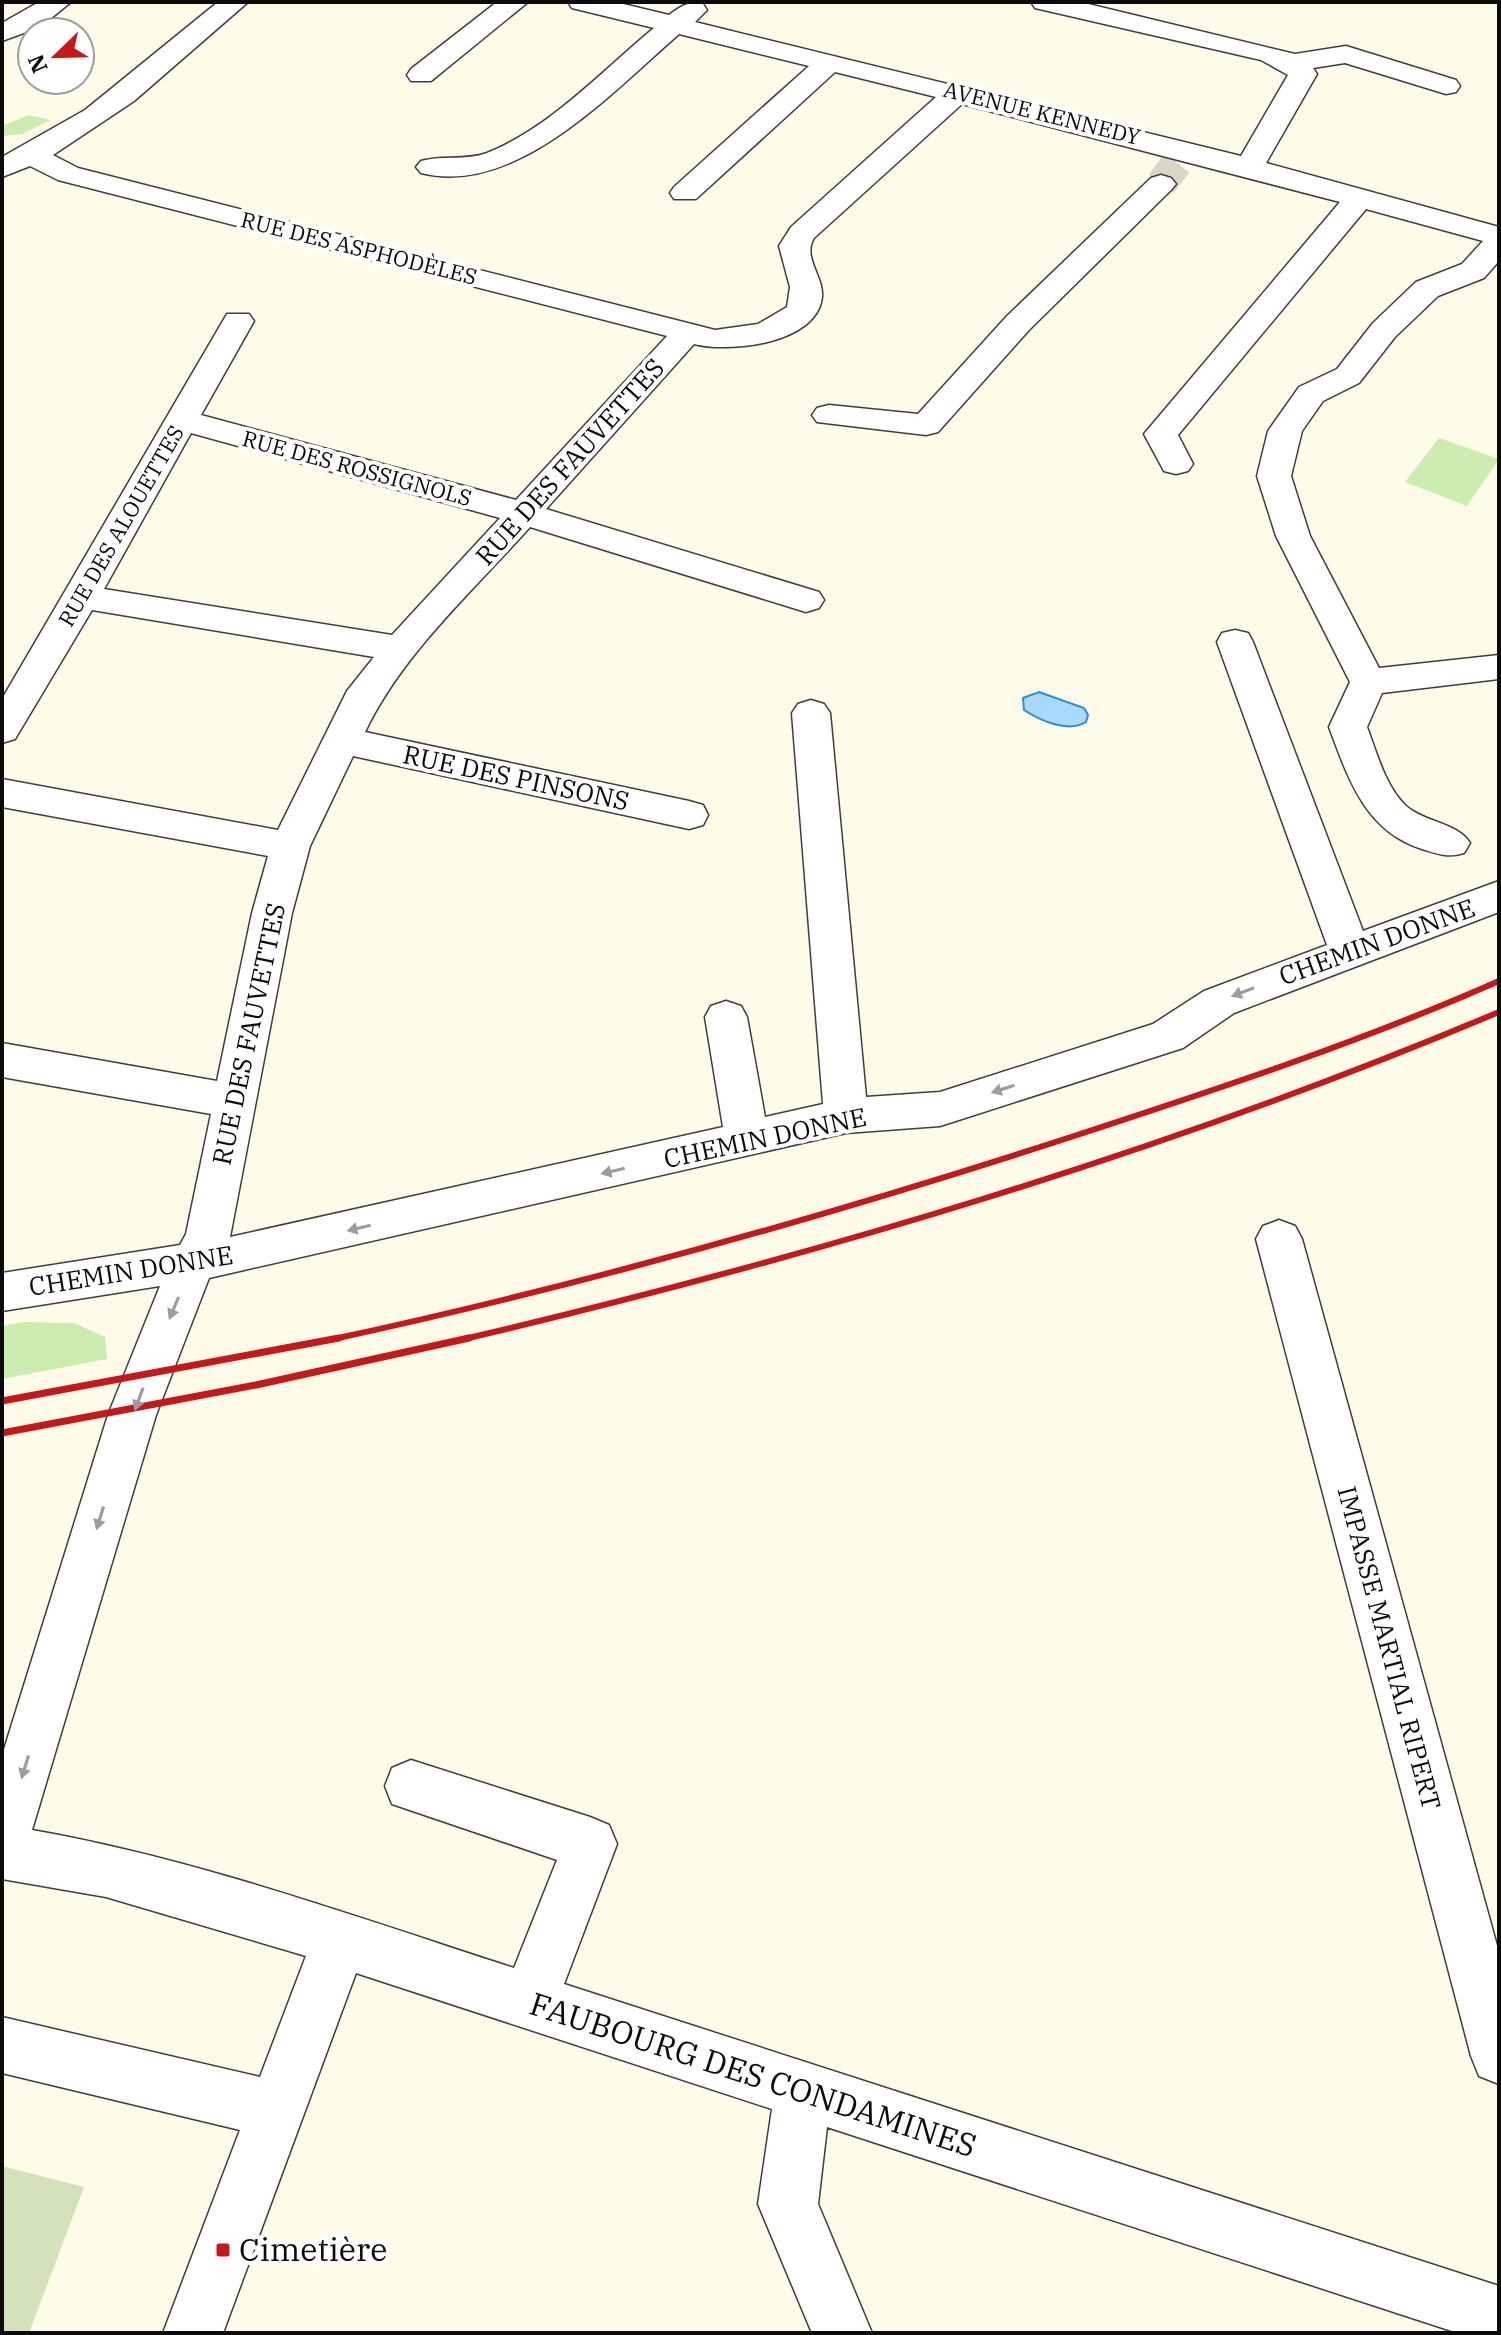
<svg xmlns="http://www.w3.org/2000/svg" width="1501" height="2335" font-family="'IBM Plex Serif',serif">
<rect width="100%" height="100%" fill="#fffbe9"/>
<g fill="#cdecb0">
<polygon points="29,115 51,120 22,134 2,136 2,126"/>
<polygon points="1439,438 1499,459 1467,506 1405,482"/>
<polygon points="23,1322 74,1323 105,1337 107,1359 2,1379 2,1326"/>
</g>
<polygon fill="#d3e2b9" points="2,2166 84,2187 29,2333 2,2333"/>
<path fill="#a9dafb" stroke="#2a8dd8" stroke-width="2" d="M1039 692 1084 708 1088 715 1086 722C1068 733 1041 721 1024 710L1023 698Z"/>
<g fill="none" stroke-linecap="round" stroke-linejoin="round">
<polyline stroke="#dad7c8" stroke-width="31" stroke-dasharray="31 15" stroke-linecap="butt" points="1161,184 1177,163"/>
<defs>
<g id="minor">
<polygon points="39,2 71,2 40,27 2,41 2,23"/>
<path d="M218 2H248L134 101 53 155 78 168 715 330 758 324 787 307 790 287 779 246 791 227 936 97 835 72 696 199H674L670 193 674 187 809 66 679 34C613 91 517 197 421 173L416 167 421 161C443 155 465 161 487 153 550 128 603 70 654 28L572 8 568 2H615L669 15C681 6 688 1 703 4L707 10 695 22 1241 156 1288 75 1261 60 1035 8 1031 2H1080L1295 54 1346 46 1456 80 1460 86 1456 92 1446 94 1345 63 1313 68 1317 74 1266 163 1499 227V261L1484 278 1438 296 1395 337 1359 383 1323 401 1302 431 1291 476 1310 536 1379 668 1499 655V679L1382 693 1367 727C1377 753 1385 786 1406 806 1424 822 1458 823 1470 843L1464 853C1448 858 1438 854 1422 849 1365 831 1348 778 1329 727L1350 682 1276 536 1257 476 1268 431 1299 387 1337 369 1373 323 1416 282 1462 264 1483 241 1366 209 1178 435 1193 464 1188 471 1176 474 1164 471 1144 434 1340 202 962 104 814 238C802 258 824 276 822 297 817 344 729 353 694 344L546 509 819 592 824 600 819 608 806 612 793 608 530 527C472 592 402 654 365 732L689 801 703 805 708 815 703 825 689 829 353 756 310 846 292 913 230 1237 723 1127 705 1017 711 1006 726 1001 741 1006 747 1017 765 1117 823 1104 792 713 798 704 811 700 824 704 830 713 866 1097 940 1092 1153 1024 1204 991 1327 945 1217 642 1222 633 1235 630 1248 633 1253 642 1363 931 1499 881V912L1234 1013 1183 1048 940 1126 846 1133 209 1278 156 1415 32 1830C197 1859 356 1917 514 1968L557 1860 392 1804 385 1786 392 1768 411 1760 590 1817 609 1825 617 1844 564 1984 1499 2286V2333H1458L827 2127 818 2204 872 2333H812L758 2204 772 2109 356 1973 223 2333H163L240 2130 2 2073V2017L260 2077 306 1956 106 1897 2 1879V1756L108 1415 160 1286 2 1311V1273L180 1245 186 1234 211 1114 2 1077V1043L217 1081 252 913 268 856 2 807V779L278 830 347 691 374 657 92 610 15 739 2 743V699L227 314H249L254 321 201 415 516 500 667 336 58 180 30 166 2 177V157L85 110ZM191 433 500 518 392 635 104 589Z"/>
<polygon points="497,2 528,2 431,81 411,81 407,75 411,69"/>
<polygon points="1161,175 1171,178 1176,184 1171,190 1029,330 938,432 926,435 817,422 812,415 817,408 829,405 918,414 1007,316 1151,178"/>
<polygon points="1279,1220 1295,1226 1302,1239 1499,1953 1499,2084 1479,2076 1471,2056 1256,1239 1263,1226"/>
</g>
</defs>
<use href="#minor" stroke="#3e3e3e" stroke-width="3"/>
<use href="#minor" fill="#fff" fill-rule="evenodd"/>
<g stroke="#c5181b" stroke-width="6">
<path d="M329 1340C580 1286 828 1216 1071 1137 1215 1090 1361 1042 1499 981"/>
<path d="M460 1340C813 1257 1165 1153 1499 1012"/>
</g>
<g stroke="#c5181b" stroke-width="7">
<polyline points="2,1401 339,1338"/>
<polyline points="2,1433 256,1385 469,1338"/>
</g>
</g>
<defs><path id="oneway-solid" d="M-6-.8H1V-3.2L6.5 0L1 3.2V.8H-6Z" transform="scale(2)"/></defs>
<g fill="#9d9d9d">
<use href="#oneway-solid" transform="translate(1243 992) rotate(159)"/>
<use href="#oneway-solid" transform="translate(1003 1089) rotate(162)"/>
<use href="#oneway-solid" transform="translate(613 1171) rotate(167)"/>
<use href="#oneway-solid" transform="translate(359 1228) rotate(167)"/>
<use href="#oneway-solid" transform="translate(174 1308) rotate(113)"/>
<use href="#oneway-solid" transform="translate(139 1399) rotate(110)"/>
<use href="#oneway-solid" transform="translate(100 1518) rotate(107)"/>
<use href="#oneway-solid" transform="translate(25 1767) rotate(107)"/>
</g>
<rect fill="#c5181b" stroke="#fff" stroke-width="3" x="215" y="2242" width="16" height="16" rx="4"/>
<g text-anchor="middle" stroke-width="8" stroke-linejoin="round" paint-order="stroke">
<g font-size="22" fill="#0b0b0b" stroke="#fff">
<text transform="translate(1042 113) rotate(14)" y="8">AVENUE KENNEDY</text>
<text transform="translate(359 248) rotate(14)" y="8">RUE DES ASPHODÈLES</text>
<text transform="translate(357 468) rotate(15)" y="8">RUE DES ROSSIGNOLS</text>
<text transform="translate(121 526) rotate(-60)" y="8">RUE DES ALOUETTES</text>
</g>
<g font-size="26" fill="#0b0b0b" stroke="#fff">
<text transform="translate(570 462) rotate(-48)" y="9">RUE DES FAUVETTES</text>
<text transform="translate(516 778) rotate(12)" y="9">RUE DES PINSONS</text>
<text transform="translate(1377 942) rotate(-20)" y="9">CHEMIN DONNE</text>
<text transform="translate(249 1034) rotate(-78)" y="9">RUE DES FAUVETTES</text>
<text transform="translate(765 1138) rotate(-12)" y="9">CHEMIN DONNE</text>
<text transform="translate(131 1271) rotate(-9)" y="9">CHEMIN DONNE</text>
<text transform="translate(1389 1648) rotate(75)" y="9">IMPASSE MARTIAL RIPERT</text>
</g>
<g font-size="32" fill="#0b0b0b" stroke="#fff">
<text transform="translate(753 2075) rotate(18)" y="11">FAUBOURG DES CONDAMINES</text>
</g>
<g font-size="32" fill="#0b0b0b" stroke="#fff" text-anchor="start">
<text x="239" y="2261">Cimetière</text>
</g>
</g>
<rect width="1501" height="2335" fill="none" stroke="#0b0b0b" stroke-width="8"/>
<g transform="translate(56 56) rotate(247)"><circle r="38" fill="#ffffff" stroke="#9d9d9d" stroke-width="2"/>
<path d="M0-6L14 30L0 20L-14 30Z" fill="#c5181b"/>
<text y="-12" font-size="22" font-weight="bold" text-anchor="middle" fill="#0b0b0b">N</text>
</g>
</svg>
